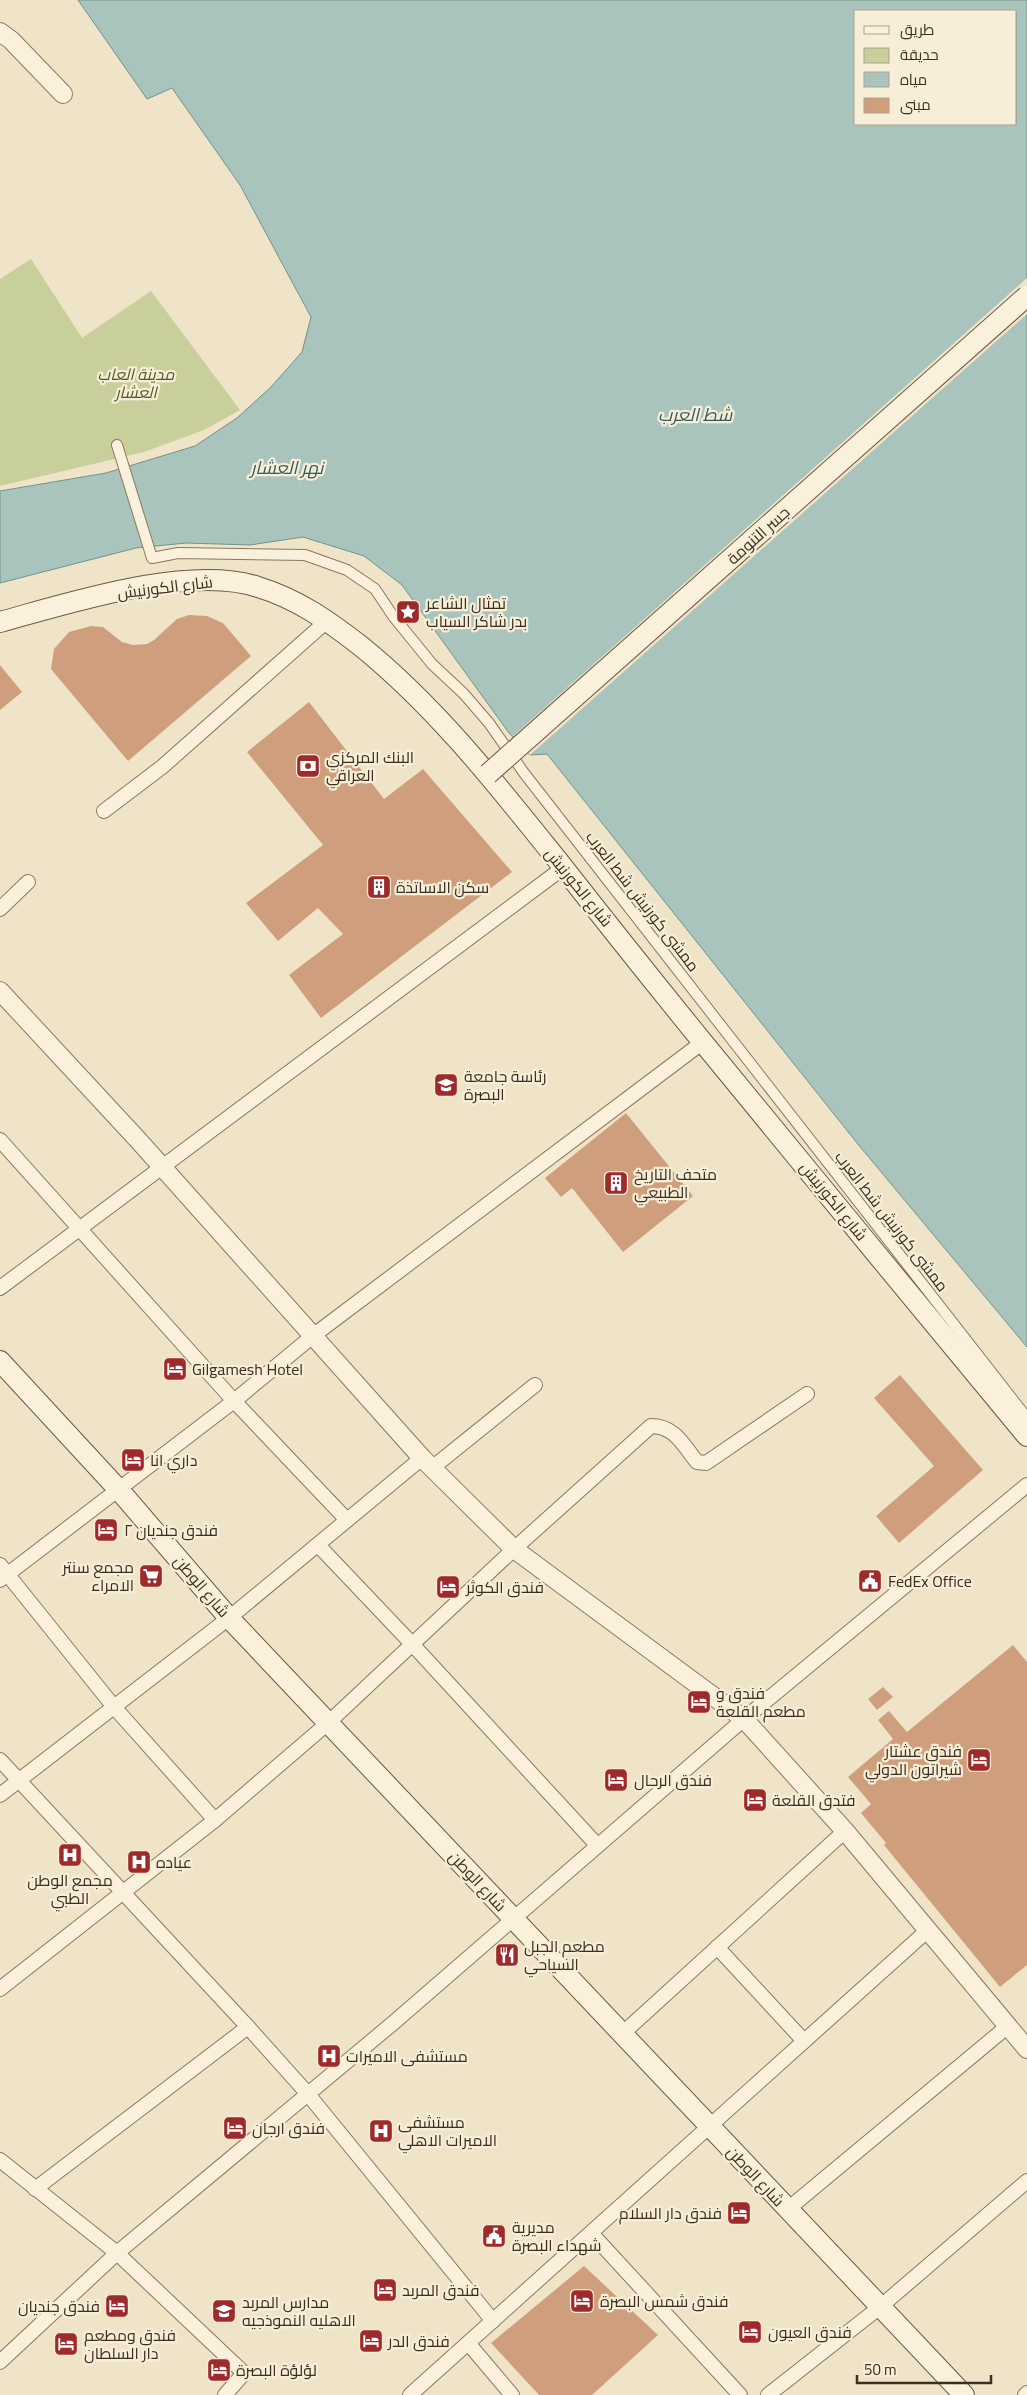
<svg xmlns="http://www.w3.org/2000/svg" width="1027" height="2395" font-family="Georgia,Cairo,serif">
<rect width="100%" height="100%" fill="#f0e4c8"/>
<polygon fill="#c9cf9b" points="31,259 82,338 151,291 240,410 204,430 144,452 0,486 0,279"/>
<path fill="#a9c4bc" stroke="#6f938a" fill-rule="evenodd" d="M78 0H1027V1347L857 1143 547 754 530 755 509 733 402 585 364 556 303 537 250 545 186 543 136 548 0 583V491L106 473 195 446 237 418 271 387 302 352 311 317 240 185 172 88 147 99ZM856 11H1016V124H856Z"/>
<polygon fill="#f0e4c8" points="1027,278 1027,314 530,755 513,736"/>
<g fill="#cf9f7d">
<polygon points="189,615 207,616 223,623 251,656 128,761 51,669 54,649 69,632 91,626 103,627 122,642 133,645 147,644 154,640 177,619"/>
<polygon points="0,665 22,692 0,710"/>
<polygon points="309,702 384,799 423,769 512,872 321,1018 289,975 343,934 318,908 278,941 246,903 323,845 247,752"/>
<polygon points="626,1113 693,1196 623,1252 572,1188 561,1197 545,1178"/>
<polygon points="900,1375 983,1470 899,1543 876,1516 934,1466 874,1398"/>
<polygon points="1013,1645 1027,1662 1027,1965 1000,1987 884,1845 886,1843 861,1813 871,1804 848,1777 893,1739 878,1720 889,1711 907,1732"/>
<polygon points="883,1687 893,1697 877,1710 868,1699"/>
<polygon points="584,2266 658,2335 592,2395 539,2395 491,2343"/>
</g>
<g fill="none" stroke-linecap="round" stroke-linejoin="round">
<defs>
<polyline id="pedestrian" points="117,445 152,558 178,553 305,555 347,570 375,589 393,616 432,664 464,694 489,723 524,773 1027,1418"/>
<g id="minor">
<polyline points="104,811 162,767 328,620"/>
<polyline points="0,909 28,882"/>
<polyline points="0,1140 234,1401 347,1520"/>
<polyline points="0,1288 563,868"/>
<polyline points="432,1468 535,1385"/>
<polyline points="318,1545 413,1645 597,1845"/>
<polyline points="0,1565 114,1707 215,1820"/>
<polyline points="0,1580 234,1401 314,1335 703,1042"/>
<polyline points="0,1760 248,2027 307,2093 493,2321"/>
<polyline points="0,1795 229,1618 422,1458"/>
<polyline points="717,1947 804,2041"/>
<path d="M0 1989 215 1820 328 1723 514 1549 651 1426C675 1426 683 1445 697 1462L706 1463 807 1394"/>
<polyline points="622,2034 845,1831"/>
<polyline points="0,2160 117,2253 244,2373 225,2395"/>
<polyline points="35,2189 248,2027"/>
<polyline points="788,2209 1008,2026"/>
<polyline points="591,2233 740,2395"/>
<polyline points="468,2343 512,2395"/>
<polyline points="0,2362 117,2253 392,2024 744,1719 1027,1485"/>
<polyline points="410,2395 928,1930"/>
<polyline points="768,2395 880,2307 1027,2181"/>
<polyline points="1025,2395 1027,2393"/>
</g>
<g id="tertiary">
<polyline points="0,32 11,40 63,94"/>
<polyline points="0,991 139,1141 422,1458 514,1549 744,1719 845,1831 1027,2049"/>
</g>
<g id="secondary">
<path d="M0 622C69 603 190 564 258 587 298 599 330 622 362 647 438 709 498 786 559 862 606 922 653 981 701 1040 809 1173 918 1304 1027 1436"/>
<polyline points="0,1361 119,1490 229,1618 964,2395"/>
</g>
</defs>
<use href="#pedestrian" stroke="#8d765c" stroke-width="12"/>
<use href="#minor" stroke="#8d765c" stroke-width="16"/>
<use href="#tertiary" stroke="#8d765c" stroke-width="20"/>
<use href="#secondary" stroke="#6f573f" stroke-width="22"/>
<use href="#pedestrian" stroke="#faf1dc" stroke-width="10"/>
<use href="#minor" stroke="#faf1dc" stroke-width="14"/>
<use href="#tertiary" stroke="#faf1dc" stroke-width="18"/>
<use href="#secondary" stroke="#faf1dc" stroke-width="20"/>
<defs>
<polyline id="secondary-bridge" points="488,774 1027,296"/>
</defs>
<use href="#secondary-bridge" stroke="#6f573f" stroke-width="22" stroke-linecap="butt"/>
<use href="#secondary-bridge" stroke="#faf1dc" stroke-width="20"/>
</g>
<defs>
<symbol id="sight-square" viewBox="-11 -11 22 22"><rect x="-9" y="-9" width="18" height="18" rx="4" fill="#9e2a2b" stroke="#f7eed8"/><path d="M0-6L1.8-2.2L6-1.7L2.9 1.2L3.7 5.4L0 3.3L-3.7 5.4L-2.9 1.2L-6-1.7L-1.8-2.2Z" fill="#fff"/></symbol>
<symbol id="bank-square" viewBox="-11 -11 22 22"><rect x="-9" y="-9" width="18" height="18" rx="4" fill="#9e2a2b" stroke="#f7eed8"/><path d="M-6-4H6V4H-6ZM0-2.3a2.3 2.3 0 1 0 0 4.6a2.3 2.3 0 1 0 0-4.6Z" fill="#fff"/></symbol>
<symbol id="building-square" viewBox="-11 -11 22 22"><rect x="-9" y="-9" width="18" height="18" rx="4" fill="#9e2a2b" stroke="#f7eed8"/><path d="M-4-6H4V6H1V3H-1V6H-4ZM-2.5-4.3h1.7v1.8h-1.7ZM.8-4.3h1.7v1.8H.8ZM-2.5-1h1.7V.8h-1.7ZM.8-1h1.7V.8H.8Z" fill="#fff"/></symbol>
<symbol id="university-square" viewBox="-11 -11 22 22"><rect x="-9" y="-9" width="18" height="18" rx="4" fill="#9e2a2b" stroke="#f7eed8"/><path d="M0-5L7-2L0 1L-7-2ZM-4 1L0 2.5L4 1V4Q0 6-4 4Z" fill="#fff"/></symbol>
<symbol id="hotel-square" viewBox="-11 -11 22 22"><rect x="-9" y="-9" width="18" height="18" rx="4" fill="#9e2a2b" stroke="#f7eed8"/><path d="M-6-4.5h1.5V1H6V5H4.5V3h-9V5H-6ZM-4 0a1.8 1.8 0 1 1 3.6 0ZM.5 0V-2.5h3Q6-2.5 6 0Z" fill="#fff"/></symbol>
<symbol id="supermarket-square" viewBox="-11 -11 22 22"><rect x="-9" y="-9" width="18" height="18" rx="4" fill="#9e2a2b" stroke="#f7eed8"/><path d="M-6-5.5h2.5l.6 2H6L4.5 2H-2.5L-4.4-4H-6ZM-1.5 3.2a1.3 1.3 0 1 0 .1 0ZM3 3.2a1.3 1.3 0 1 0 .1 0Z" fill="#fff"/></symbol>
<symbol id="civic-square" viewBox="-11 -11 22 22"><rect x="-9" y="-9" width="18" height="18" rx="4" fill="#9e2a2b" stroke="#f7eed8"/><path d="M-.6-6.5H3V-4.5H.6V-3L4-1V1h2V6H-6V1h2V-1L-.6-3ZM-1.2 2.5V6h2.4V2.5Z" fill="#fff"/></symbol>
<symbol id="hospital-square" viewBox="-11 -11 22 22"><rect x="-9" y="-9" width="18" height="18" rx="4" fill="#9e2a2b" stroke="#f7eed8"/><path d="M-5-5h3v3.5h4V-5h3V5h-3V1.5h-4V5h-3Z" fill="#fff"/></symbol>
<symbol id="restaurant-square" viewBox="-11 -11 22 22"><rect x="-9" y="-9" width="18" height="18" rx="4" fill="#9e2a2b" stroke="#f7eed8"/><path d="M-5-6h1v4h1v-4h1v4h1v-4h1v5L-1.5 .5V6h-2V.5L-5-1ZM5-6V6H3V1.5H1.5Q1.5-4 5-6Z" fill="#fff"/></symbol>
<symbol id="school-square" viewBox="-11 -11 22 22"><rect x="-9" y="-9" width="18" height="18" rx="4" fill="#9e2a2b" stroke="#f7eed8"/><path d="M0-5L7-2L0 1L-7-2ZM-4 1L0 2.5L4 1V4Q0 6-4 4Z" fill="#fff"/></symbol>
</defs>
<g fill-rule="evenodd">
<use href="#sight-square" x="394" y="598" width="28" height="28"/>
<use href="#bank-square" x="294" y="752" width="28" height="28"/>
<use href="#building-square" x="365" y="873" width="28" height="28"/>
<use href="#university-square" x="432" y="1071" width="28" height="28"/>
<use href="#building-square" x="602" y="1169" width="28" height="28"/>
<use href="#hotel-square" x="161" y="1355" width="28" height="28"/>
<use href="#hotel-square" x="119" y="1446" width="28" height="28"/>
<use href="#hotel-square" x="92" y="1516" width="28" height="28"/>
<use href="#supermarket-square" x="137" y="1562" width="28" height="28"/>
<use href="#civic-square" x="856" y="1567" width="28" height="28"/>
<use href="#hotel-square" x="434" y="1573" width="28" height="28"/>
<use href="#hotel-square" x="685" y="1688" width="28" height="28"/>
<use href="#hotel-square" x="965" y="1746" width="28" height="28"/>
<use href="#hotel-square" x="602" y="1766" width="28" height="28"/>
<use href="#hotel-square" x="741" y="1786" width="28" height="28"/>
<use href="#hospital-square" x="56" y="1841" width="28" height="28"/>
<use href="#hospital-square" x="125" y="1848" width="28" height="28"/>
<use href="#restaurant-square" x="493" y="1941" width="28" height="28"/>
<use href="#hospital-square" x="315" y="2042" width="28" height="28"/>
<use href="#hotel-square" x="221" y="2114" width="28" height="28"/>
<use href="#hospital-square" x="367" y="2117" width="28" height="28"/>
<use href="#hotel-square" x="725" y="2199" width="28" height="28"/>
<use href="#civic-square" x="480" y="2222" width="28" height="28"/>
<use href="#hotel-square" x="371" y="2276" width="28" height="28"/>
<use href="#hotel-square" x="568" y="2287" width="28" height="28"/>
<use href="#hotel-square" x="103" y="2292" width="28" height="28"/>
<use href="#school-square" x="210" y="2297" width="28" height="28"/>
<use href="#hotel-square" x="736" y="2318" width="28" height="28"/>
<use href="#hotel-square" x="357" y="2327" width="28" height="28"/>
<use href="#hotel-square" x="52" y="2330" width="28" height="28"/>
<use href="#hotel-square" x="205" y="2356" width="28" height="28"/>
</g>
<g text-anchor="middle" stroke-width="4.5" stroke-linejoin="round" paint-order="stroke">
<g font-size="16" font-style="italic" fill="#4d5a26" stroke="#f7eed8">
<text x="136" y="380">مدينة العاب<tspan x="136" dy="18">العشار</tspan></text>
</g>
<g font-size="16" fill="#3d2e20" stroke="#f7eed8">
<text transform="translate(758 535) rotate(-42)" y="6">جسر التنومة</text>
<text transform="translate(165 587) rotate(-7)" y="6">شارع الكورنيش</text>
<text transform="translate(579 887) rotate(51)" y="6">شارع الكورنيش</text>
<text transform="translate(643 901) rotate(52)" y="6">ممشى كورنيش شط العرب</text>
<text transform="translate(834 1201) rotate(51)" y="6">شارع الكورنيش</text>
<text transform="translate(892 1221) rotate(52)" y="6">ممشى كورنيش شط العرب</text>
<text transform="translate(202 1586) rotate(49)" y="6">شارع الوطن</text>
<text transform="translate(478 1881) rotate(47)" y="6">شارع الوطن</text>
<text transform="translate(756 2176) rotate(47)" y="6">شارع الوطن</text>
</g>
<g font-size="16" fill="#3d2e20" stroke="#f7eed8" text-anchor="start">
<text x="426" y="609">تمثال الشاعر<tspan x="426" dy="18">بدر شاكر السياب</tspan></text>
<text x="326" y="763">البنك المركزي<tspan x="326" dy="18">العراقي</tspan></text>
<text x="396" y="893">سكن الاساتذة</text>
<text x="464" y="1082">رئاسة جامعة<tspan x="464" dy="18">البصرة</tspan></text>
<text x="634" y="1180">متحف التاريخ<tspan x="634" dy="18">الطبيعي</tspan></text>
<text x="192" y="1375">Gilgamesh Hotel</text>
<text x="150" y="1466">داري انا</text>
<text x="124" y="1536">فندق جنديان ٢</text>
<text x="134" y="1573" text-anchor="end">مجمع سنتر<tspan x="134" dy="18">الامراء</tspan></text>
<text x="888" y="1587">FedEx Office</text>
<text x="466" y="1593">فندق الكوثر</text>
<text x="716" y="1699">فندق و<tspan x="716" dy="18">مطعم القلعة</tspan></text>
<text x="962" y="1757" text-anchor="end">فندق عشتار<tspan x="962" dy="18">شيراتون الدولي</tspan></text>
<text x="634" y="1786">فندق الرحال</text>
<text x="772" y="1806">فتدق القلعة</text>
<text x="156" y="1868">عياده</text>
<text x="70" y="1886" text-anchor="middle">مجمع الوطن<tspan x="70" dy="18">الطبي</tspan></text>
<text x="524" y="1952">مطعم الجبل<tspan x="524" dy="18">السياحي</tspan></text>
<text x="346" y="2062">مستشفى الاميرات</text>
<text x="398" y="2128">مستشفى<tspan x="398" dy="18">الاميرات الاهلي</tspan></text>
<text x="252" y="2134">فندق ارجان</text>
<text x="722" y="2219" text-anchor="end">فندق دار السلام</text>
<text x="512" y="2233">مديرية<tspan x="512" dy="18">شهداء البصرة</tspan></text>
<text x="402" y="2296">فندق المربد</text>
<text x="600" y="2307">فندق شمس البصرة</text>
<text x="242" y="2308">مدارس المربد<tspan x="242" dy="18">الاهليه النموذجيه</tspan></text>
<text x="100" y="2312" text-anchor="end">فندق جنديان</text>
<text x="768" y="2338">فندق العيون</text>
<text x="84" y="2341">فندق ومطعم<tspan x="84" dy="18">دار السلطان</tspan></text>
<text x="388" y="2347">فندق الدر</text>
<text x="236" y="2376">لؤلؤة البصرة</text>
</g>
<g font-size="18" font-style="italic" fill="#2f5d5a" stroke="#f7eed8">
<text x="695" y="421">شط العرب</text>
<text x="287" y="474">نهر العشار</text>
</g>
</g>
<rect x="854" y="10" width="162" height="115" fill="#f7eed8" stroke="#ada18e"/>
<rect x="864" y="26" width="25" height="8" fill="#faf1dc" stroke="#ada18e"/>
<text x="900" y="35" font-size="15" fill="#3d2e20">طريق</text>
<rect x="864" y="48" width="25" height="15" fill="#c9cf9b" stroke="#ada18e"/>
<text x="900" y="60" font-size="15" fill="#3d2e20">حديقة</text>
<rect x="864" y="72" width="25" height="15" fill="#a9c4bc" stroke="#ada18e"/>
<text x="900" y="85" font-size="15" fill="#3d2e20">مياه</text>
<rect x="864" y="98" width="25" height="15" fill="#cf9f7d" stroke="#ada18e"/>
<text x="900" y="110" font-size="15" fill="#3d2e20">مبنى</text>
<path d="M857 2375v8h134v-8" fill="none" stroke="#3d2e20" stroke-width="2.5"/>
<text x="864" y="2375" font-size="15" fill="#3d2e20" stroke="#f7eed8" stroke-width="4" paint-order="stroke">50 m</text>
</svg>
